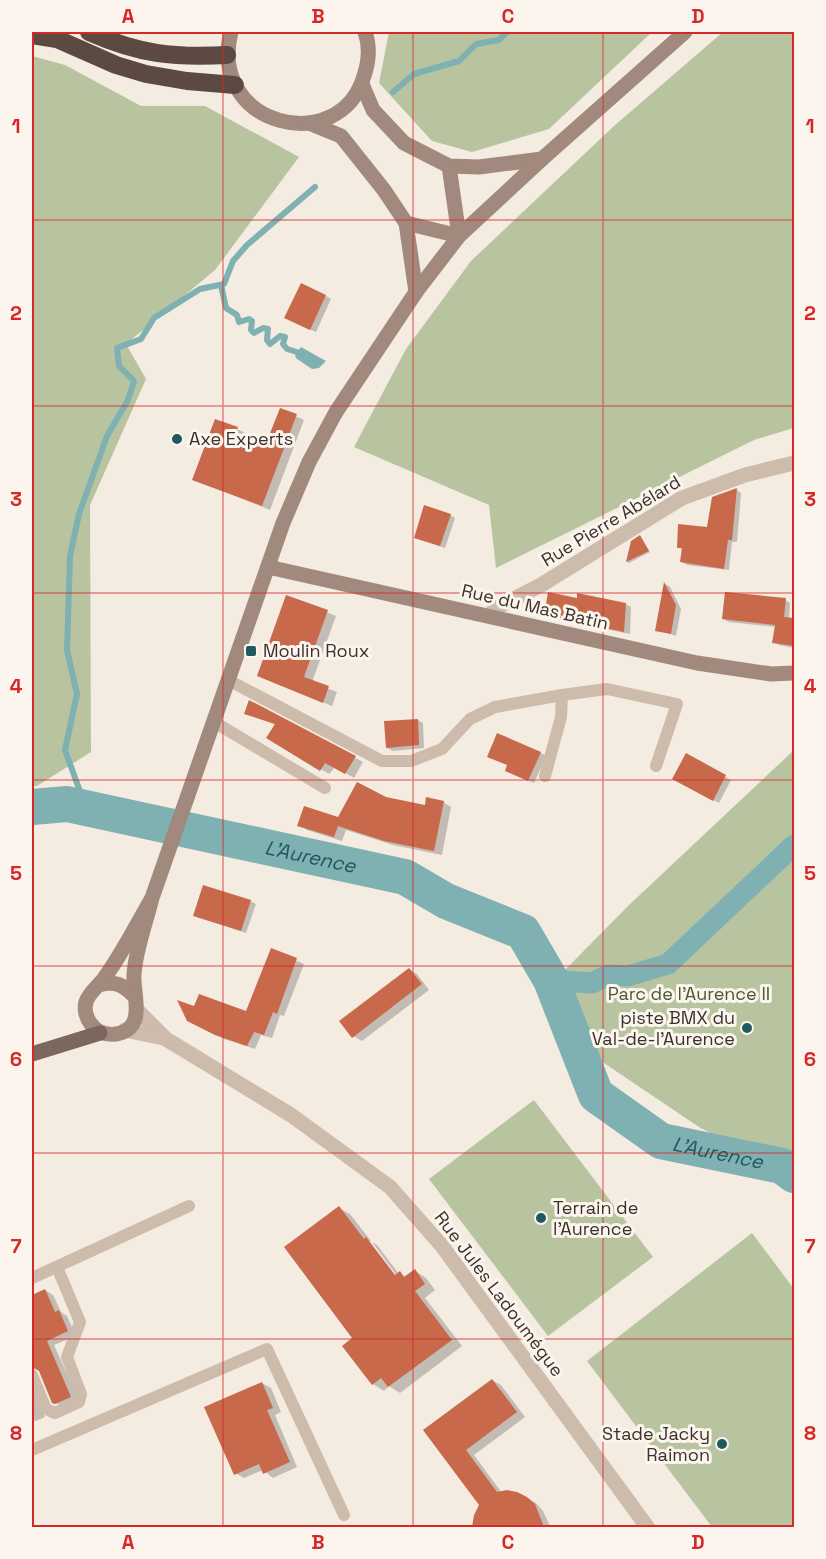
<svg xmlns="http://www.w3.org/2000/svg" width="826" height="1559" font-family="'Space Grotesk',sans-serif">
<rect width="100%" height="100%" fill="#f4ebe1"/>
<g fill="#b8c4a0">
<polygon points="389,32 652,32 549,129 472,152 432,141 379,83"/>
<polygon points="723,32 794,32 794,428 754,440 496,568 489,505 354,447 406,349 471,261 614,126"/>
<polygon points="32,56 65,65 141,106 205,106 299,157 215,270 126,344 146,379 90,505 91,752 37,786 32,786"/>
<polygon points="794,750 794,1177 699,1127 601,1061 561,974 628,906"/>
<polygon points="534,1100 653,1257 548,1336 429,1179"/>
<polygon points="752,1233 794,1289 794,1527 712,1527 587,1361"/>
</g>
<polygon fill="#7fb0b2" points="301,347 326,361 319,368 312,369 297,359 295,356"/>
<g fill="#0003">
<polygon points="326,296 331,299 316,332 291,321"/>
<polygon points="281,410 304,420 270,510 194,479 237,429 245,433 243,439 266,448"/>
<polygon points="737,490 741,493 737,542 732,542 729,570 687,565 682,562 683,550 678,547 708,529"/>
<polygon points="450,515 455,518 445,548 421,540"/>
<polygon points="640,537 650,552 629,563 627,562 633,542"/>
<polygon points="665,584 670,587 681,609 676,636 657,630"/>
<polygon points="287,597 336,616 312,682 337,692 332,706 259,676"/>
<polygon points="579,600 625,604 631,607 630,634 566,621 561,618 561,614 546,609"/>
<polygon points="785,600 790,603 789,619 794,620 794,648 779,645 774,642 776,627 729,622 723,619"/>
<polygon points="249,702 363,762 354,778 335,767 329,774 268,738 276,725 246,713"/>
<polygon points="418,720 423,723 424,748 393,751 387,748"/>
<polygon points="541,753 546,756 534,783 512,774"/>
<polygon points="687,755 731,780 719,803 674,778"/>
<polygon points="385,798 426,807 443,802 451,807 442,855 393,845 346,830 342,841 307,830 299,825 339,819"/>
<polygon points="250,901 256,904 246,933 195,916"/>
<polygon points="271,950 304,964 284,1016 280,1015 272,1038 261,1035 255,1049 224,1039 196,1025 195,1008 247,1013"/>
<polygon points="409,969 417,974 429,990 362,1041 353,1036"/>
<polygon points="339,1208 350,1214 371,1241 368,1241 398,1282 400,1280 372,1242 377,1245 399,1274 406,1277 415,1271 426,1278 435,1290 425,1298 462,1346 400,1393 389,1386 384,1391 373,1384 354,1338"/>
<polygon points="45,1290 53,1295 61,1312 67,1316 76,1336 54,1345 79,1401 65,1408 54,1402 32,1348 32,1296"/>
<polygon points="492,1380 501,1385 525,1417 474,1455 502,1493 527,1498 536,1503 543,1511 551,1528 474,1528 481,1505 425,1430"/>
<polygon points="262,1383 271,1388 281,1412 275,1415 297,1467 273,1478 263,1470 244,1478 235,1473"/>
<polygon points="32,1385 45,1417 36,1421 32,1419"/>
</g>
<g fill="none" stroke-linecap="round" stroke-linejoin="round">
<g stroke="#7fb0b2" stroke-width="6">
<polyline points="393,92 414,74 459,61 476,44 499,40 507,32"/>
<polyline points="221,285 226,308 237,315 239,322 249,319 252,321 251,330 254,333 263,328 268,329 267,340 270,344 280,336 285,337 283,344 287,349 300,353"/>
<polyline points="86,808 65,750 77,694 67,650 70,556 79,514 107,436 128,400 134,381 119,366 117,348 141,339 154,318 200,289 224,284 233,261 247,245 315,187"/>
</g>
<polyline stroke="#7fb0b2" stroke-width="21" points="551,980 592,983 608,975 628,976 668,964 794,845"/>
<path stroke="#7fb0b2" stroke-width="36" id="s1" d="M32 807 67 804 405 877 446 901 523 932 551 980 596 1095 661 1141 782 1166 794 1175"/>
</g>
<g fill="#c8694b">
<polygon points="301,283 326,295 310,330 284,318"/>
<polygon points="280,408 297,414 262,506 192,480 215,419 238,427 235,435 265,446"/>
<polygon points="737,488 732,540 728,540 724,569 680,562 682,548 677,548 678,524 707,527 712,497"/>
<polygon points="424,505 451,514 440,546 414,538"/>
<polygon points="640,535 649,551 626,562 631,541"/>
<polygon points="664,582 676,605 671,634 655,631"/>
<polygon points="548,592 577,598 577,593 626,603 624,632 559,618 560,613 545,610"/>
<polygon points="725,592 786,598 784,617 795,618 795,646 772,643 775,625 722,619"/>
<polygon points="286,595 328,610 304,677 329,686 323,703 257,676"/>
<polygon points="249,700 356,756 345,774 325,763 320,771 266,738 275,724 244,714"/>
<polygon points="418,719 419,745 386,748 384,721"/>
<polygon points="497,733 541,752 528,781 505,771 507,765 487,757"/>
<polygon points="686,753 726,775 713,801 672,779"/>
<polygon points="357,782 386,797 425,805 426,797 444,801 434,851 384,841 338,826 334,837 297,826 304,806 338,817"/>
<polygon points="203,885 251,900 241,931 193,916"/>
<polygon points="271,948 297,958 277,1014 273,1012 264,1035 254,1032 247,1046 215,1035 187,1021 177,1000 194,1006 199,994 246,1011"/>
<polygon points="409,968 422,984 352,1038 339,1021"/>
<polygon points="339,1206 364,1239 366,1237 395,1275 400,1271 404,1277 415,1269 425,1284 415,1291 452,1340 388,1387 381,1378 372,1385 342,1346 352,1338 284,1247"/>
<polygon points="45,1289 55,1312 59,1310 68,1331 47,1341 71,1397 55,1404 52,1403 39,1371 32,1367 32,1295"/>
<polygon points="492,1379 517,1412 466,1450 497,1492 507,1490 517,1492 527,1497 535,1504 544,1527 472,1527 474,1515 479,1505 423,1430"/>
<polygon points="262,1382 273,1408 267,1410 290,1462 263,1474 259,1464 234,1475 204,1407"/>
</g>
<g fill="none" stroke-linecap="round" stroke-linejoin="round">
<g stroke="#cdbbac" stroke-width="12">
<polyline points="230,681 382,761 411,761 442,749 470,719 495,707 562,695 607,689 677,704 656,766"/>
<polyline points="214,722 325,788"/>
<polyline points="545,776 561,717 562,695"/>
<polyline points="32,1278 189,1206"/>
<polyline points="32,1375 46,1409 55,1413 79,1402 81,1394 67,1357 80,1322 57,1267"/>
<polyline points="32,1450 267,1349 344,1515"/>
</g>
<g stroke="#cdbbac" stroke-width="15">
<polyline points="489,616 496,608 541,585 682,498 745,475 794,463"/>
<polyline points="137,1010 166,1039 291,1115 390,1187 442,1246 648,1528"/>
<polyline points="125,1030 163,1038"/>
</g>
<g stroke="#a18a7d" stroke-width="15">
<path d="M231 32C207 127 340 158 364 76 369 61 370 46 365 32"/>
<polyline points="362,84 373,110 404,143 449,166 479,167 542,159"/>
<polyline points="309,123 341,136 384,190 406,223 416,292"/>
<polyline points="406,223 459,236 449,166"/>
<polyline points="268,567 697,663 771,674 794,673"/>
<path d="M152 898C137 924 123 952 105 977 100 985 89 992 86 1002 84 1009 86 1018 91 1024 101 1039 129 1038 135 1019 139 1005 133 989 134 974 136 948 146 923 152 898L283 523 309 462 336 412 416 292 459 236 542 159 685 32"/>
<path d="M99 985C115 981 123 984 134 996"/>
</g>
<polyline stroke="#7d675c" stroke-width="15" points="32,1054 100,1033"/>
<g stroke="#5c4a42" stroke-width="18">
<path d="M89 32C139 54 173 58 227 55"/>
<polyline points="32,35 57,39 116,65 146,74 187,81 235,85"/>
</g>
</g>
<path fill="none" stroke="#d62828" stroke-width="1.5" stroke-opacity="0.55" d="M223 32V1528M413 32V1528M603 32V1528M32 220H794M32 406H794M32 593H794M32 780H794M32 966H794M32 1153H794M32 1339H794"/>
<g fill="#1f5a5e" stroke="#fbf5ee" stroke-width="2">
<circle cx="177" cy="439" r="6"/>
<rect x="245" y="645" width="12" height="12" rx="3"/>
<circle cx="747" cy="1028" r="6"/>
<circle cx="541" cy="1218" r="6"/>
<circle cx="722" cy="1444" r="6"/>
</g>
<g text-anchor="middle" stroke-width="6" stroke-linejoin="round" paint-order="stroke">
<g font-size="18" fill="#3b302b" stroke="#fbf5ee" text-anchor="start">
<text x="189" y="445">Axe Experts</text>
<text x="263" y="657">Moulin Roux</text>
<text x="735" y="1024" text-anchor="end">piste BMX du<tspan x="735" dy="21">Val-de-l'Aurence</tspan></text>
<text x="553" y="1214">Terrain de<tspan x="553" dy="21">l'Aurence</tspan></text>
<text x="710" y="1440" text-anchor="end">Stade Jacky<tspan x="710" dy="21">Raimon</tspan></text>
</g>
<g font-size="18" fill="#3b302b" stroke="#fbf5ee">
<text transform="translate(611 521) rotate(-31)" y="6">Rue Pierre Abélard</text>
<text transform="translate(535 607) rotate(13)" y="6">Rue du Mas Batin</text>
<text transform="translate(499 1294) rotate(53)" y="6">Rue Jules Ladoumégue</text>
</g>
<g font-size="18" fill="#4a5a2e" stroke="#fbf5ee">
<text x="689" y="1000">Parc de l'Aurence II</text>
</g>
<g font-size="20" font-style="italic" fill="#1f5a5e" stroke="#fbf5ee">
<text dy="7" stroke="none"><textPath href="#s1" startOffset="284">L'Aurence</textPath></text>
<text dy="7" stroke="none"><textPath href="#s1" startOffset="828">L'Aurence</textPath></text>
</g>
</g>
<rect width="826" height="1559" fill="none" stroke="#fbf5ee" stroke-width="66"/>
<rect x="33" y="33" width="760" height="1493" fill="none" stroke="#d62828" stroke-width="2"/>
<g font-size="20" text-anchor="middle" font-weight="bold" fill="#d62828">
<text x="128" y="23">A</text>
<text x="318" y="23">B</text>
<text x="508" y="23">C</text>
<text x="698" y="23">D</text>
<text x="16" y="133">1</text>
<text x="810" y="133">1</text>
<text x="16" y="320">2</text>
<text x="810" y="320">2</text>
<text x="16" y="506">3</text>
<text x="810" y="506">3</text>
<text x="16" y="693">4</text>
<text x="810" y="693">4</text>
<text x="16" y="880">5</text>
<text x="810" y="880">5</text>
<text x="16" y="1066">6</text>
<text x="810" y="1066">6</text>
<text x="16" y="1253">7</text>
<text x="810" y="1253">7</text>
<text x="16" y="1440">8</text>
<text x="810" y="1440">8</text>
<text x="128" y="1549">A</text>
<text x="318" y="1549">B</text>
<text x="508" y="1549">C</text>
<text x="698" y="1549">D</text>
</g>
</svg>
